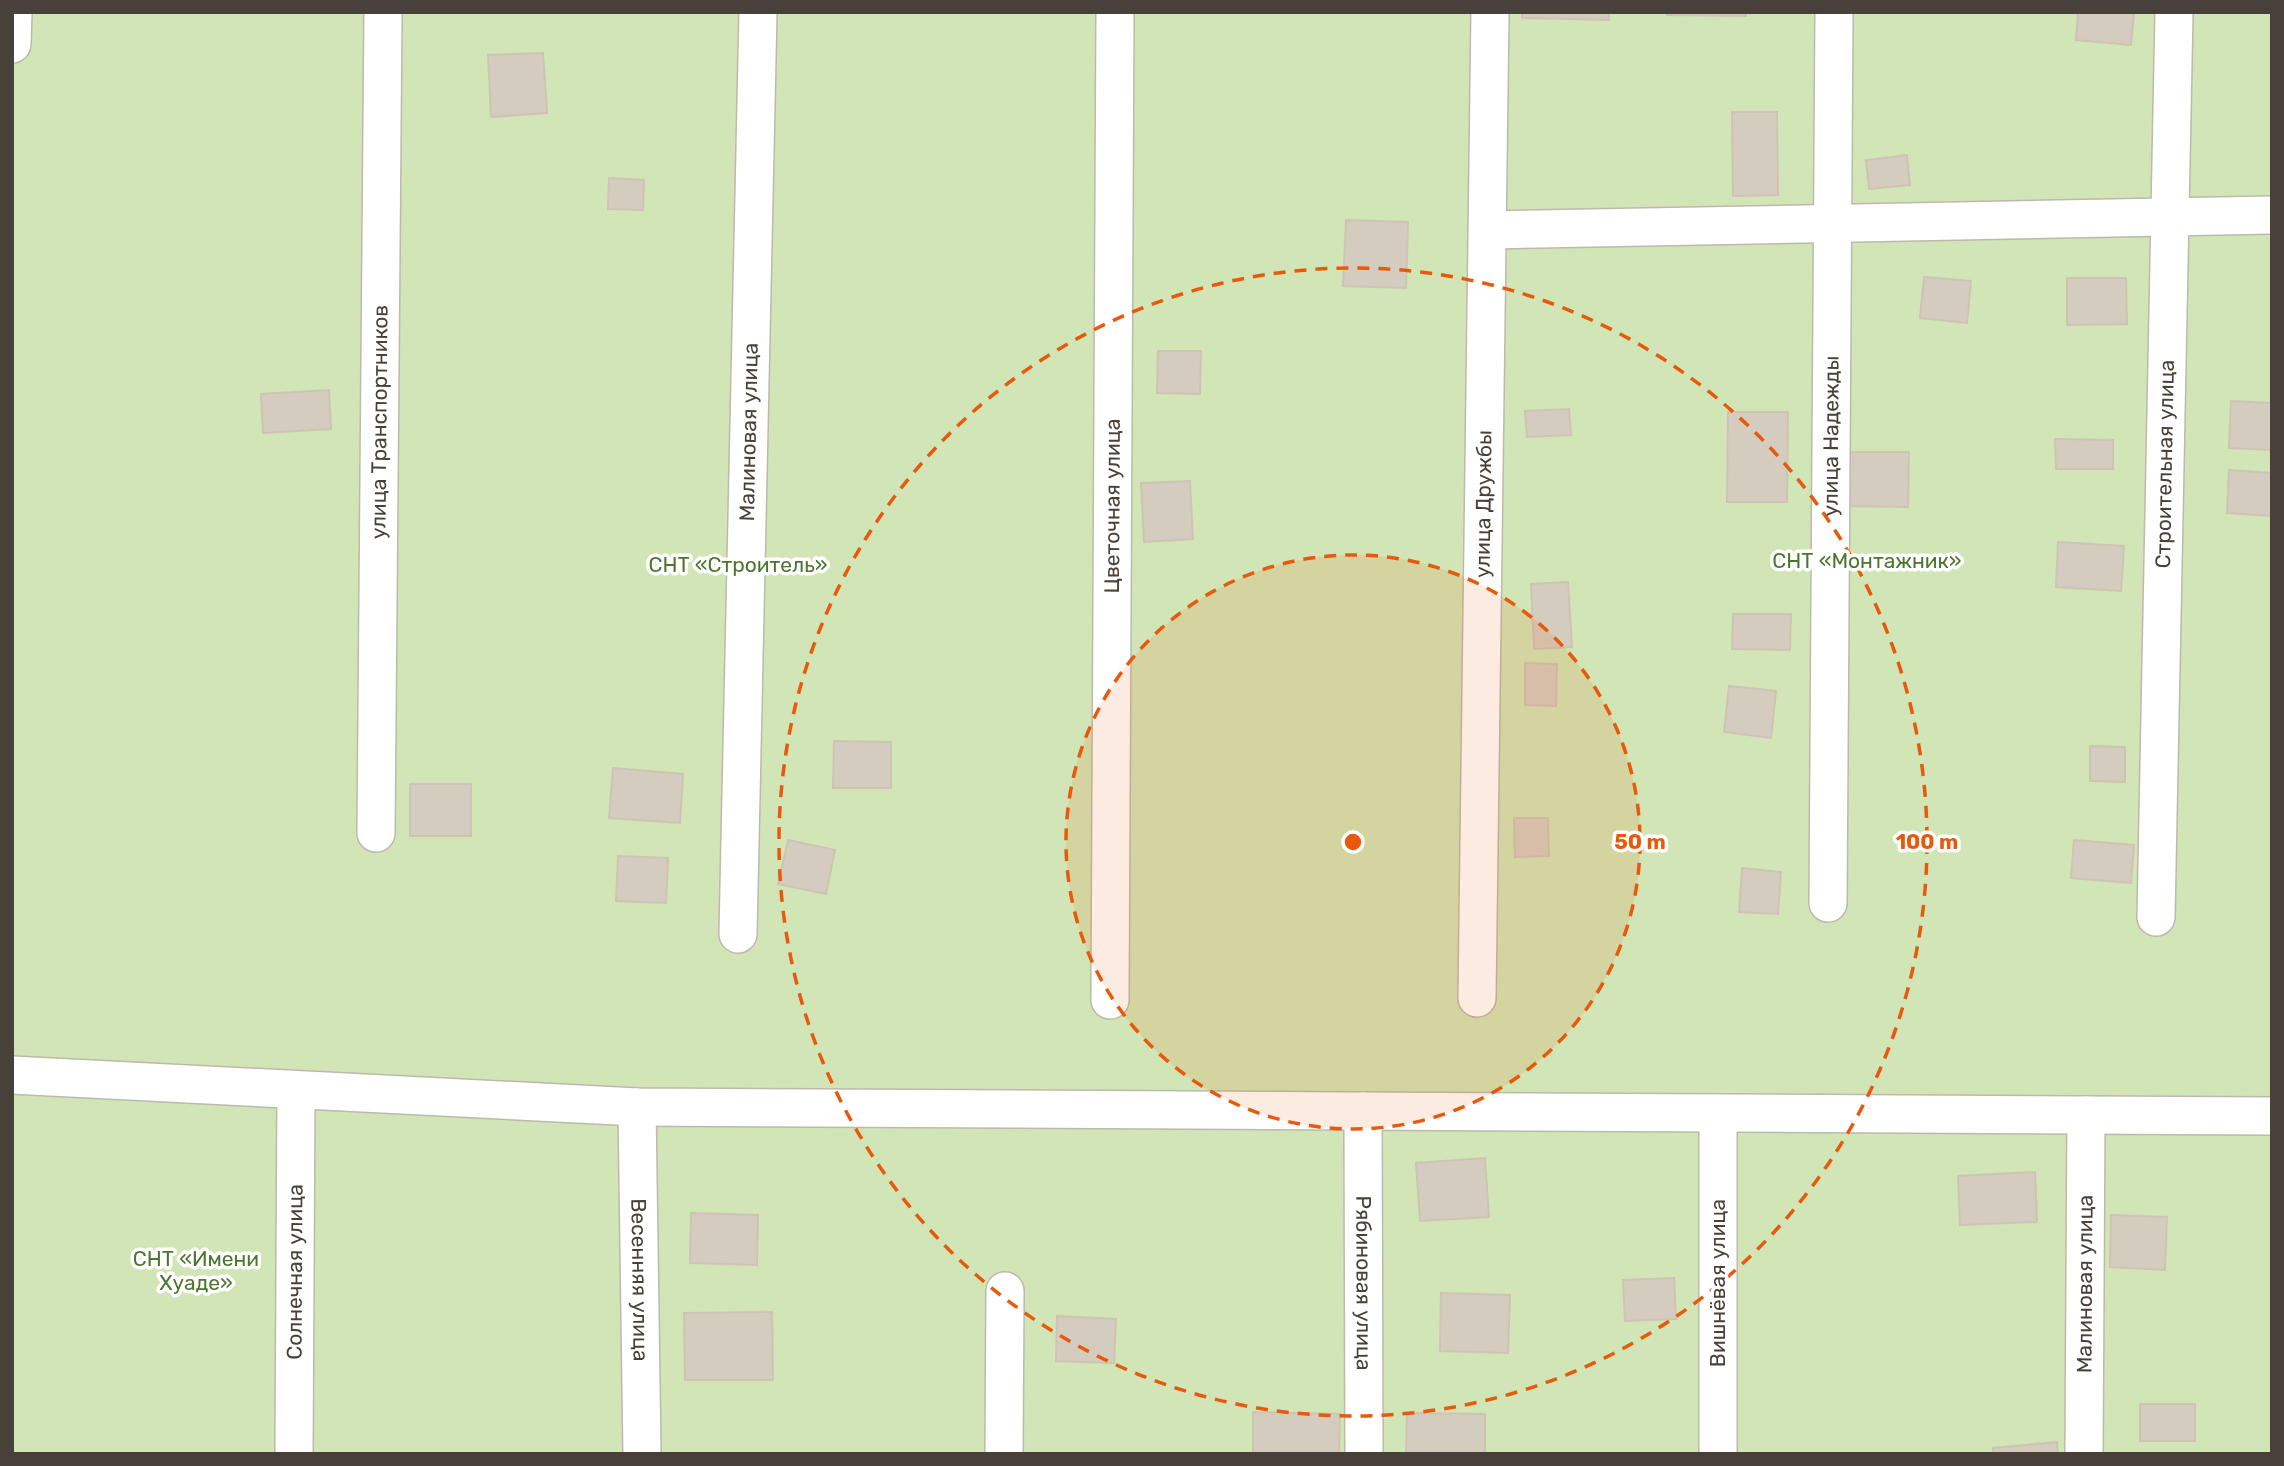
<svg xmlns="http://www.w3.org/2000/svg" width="2284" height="1466" font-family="Rubik,sans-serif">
<rect width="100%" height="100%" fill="#f4f1ea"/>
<rect fill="#d1e5b6" x="12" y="12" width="2260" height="1442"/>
<g fill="#d5ccc0" stroke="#cfc4b4" stroke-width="2">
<polygon points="1522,12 1609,12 1609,20 1522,18"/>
<polygon points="1667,12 1746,12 1746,16 1667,15"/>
<polygon points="2078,12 2134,12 2131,45 2076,40"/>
<polygon points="543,53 547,113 491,117 488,55"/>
<polygon points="1732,112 1777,112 1778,195 1733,196"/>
<polygon points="1907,155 1910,185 1869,189 1866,160"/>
<polygon points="609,178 644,180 643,210 608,209"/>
<polygon points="1346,220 1408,222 1406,288 1343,286"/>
<polygon points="1924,277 1971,281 1967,323 1920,318"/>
<polygon points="2067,278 2126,278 2127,324 2067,325"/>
<polygon points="1158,351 1201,351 1200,394 1157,393"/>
<polygon points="329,390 331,429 263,433 261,394"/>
<polygon points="2231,401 2272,403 2272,450 2229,448"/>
<polygon points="1569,409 1571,435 1527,437 1525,411"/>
<polygon points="1728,412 1788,412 1787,502 1727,502"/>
<polygon points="2055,439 2113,440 2113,469 2056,469"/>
<polygon points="1844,452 1909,452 1908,507 1843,506"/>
<polygon points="2229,470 2272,473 2272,516 2227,513"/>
<polygon points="1190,481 1193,539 1144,542 1141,483"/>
<polygon points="2058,542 2124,546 2121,591 2056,587"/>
<polygon points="1568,582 1572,647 1534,649 1531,584"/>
<polygon points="1733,614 1791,614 1790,650 1732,649"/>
<polygon points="1525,663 1557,664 1556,706 1525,705"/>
<polygon points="1729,686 1776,691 1771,738 1724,732"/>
<polygon points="834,741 891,742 891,788 833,788"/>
<polygon points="2090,746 2125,747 2125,782 2090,781"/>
<polygon points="613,768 683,774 680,823 609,818"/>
<rect x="410" y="784" width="61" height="52"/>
<polygon points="1514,818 1548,818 1549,856 1515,857"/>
<polygon points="788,840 835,850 826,894 778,884"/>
<polygon points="2074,840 2134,845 2131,883 2071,878"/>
<polygon points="618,856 668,858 666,903 616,901"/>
<polygon points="1742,868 1781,872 1778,914 1739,912"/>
<polygon points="1485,1158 1489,1217 1420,1221 1416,1163"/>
<polygon points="2035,1172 2037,1222 1960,1225 1958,1176"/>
<polygon points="691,1213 758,1215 757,1265 690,1263"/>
<polygon points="2111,1215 2167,1217 2165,1270 2110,1267"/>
<polygon points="1674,1278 1676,1319 1625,1321 1623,1280"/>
<polygon points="1441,1293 1510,1295 1508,1353 1440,1351"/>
<polygon points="772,1312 773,1380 685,1380 684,1313"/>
<polygon points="1057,1316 1116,1319 1114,1363 1056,1361"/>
<rect x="2140" y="1404" width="55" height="37"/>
<polygon points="1253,1412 1340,1414 1339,1454 1253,1454"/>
<polygon points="1407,1413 1485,1414 1485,1454 1406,1454"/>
<polygon points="2057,1442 2058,1454 1993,1454 1993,1448"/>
</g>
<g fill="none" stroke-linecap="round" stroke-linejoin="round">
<defs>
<g id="street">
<polyline points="12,44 13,12"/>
<polyline points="1489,230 2272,215"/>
<path id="s1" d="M376 833 383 12"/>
<path id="s2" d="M1828 903 1834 12"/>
<path id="s3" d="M2156 917 2174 12"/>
<path id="s4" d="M738 934 758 12"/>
<path id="s5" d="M1477 998 1490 12"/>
<path id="s6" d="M1110 1000 1115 12"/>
<polyline points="12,1075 637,1107 2272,1116"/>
<path id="s7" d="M637 1107 642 1454"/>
<path id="s8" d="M1363 1111 1364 1454"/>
<polyline points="1718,1113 1718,1454"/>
<path id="s9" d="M294 1454 296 1091"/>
<polyline points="1004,1454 1005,1291"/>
<path id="s10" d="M2084 1454 2086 1115"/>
</g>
</defs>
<use href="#street" stroke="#bfb8ad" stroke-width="40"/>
<use href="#street" stroke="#fff" stroke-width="37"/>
</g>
<circle cx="1353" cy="842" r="287" fill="#e8590c" fill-opacity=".12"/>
<g fill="none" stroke="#e8590c" stroke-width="3.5" stroke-dasharray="12 9">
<circle cx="1353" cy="842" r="287"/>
<circle cx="1353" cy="842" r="574"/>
</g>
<g text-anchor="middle" stroke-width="7" stroke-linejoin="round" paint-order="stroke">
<g font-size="21" fill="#484139" stroke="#fff">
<text dy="7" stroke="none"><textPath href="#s1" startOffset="411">улица Транспортников</textPath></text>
<text dy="7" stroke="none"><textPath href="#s4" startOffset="502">Малиновая улица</textPath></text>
<text dy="7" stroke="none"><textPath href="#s2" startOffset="467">улица Надежды</textPath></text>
<text dy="7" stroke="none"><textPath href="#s3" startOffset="453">Строительная улица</textPath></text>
<text dy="7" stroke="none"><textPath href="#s5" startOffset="494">улица Дружбы</textPath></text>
<text dy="7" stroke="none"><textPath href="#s6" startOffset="494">Цветочная улица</textPath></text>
<text dy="7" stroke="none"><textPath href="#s9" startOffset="182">Солнечная улица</textPath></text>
<text dy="7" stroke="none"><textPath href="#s7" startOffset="173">Весенняя улица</textPath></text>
<text dy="7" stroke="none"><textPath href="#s8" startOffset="172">Рябиновая улица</textPath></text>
<text transform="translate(1718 1283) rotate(-90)" y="7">Вишнёвая улица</text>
<text dy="7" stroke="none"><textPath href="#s10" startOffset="170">Малиновая улица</textPath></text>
</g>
<g font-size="21" fill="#4c762f" stroke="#fff">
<text x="1867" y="568">СНТ «Монтажник»</text>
<text x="738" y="572">СНТ «Строитель»</text>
<text x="196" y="1266">СНТ «Имени<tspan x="196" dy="24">Хуаде»</tspan></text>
</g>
</g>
<circle cx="1353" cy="842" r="10" fill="#e8590c" stroke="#fff" stroke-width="3.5"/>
<g font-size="21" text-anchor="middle" font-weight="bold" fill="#e8590c" stroke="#fff" stroke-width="7" stroke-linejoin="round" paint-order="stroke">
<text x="1640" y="849">50 m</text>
<text x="1927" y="849">100 m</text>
</g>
<rect width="2284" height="1466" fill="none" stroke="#484139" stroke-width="28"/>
</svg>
